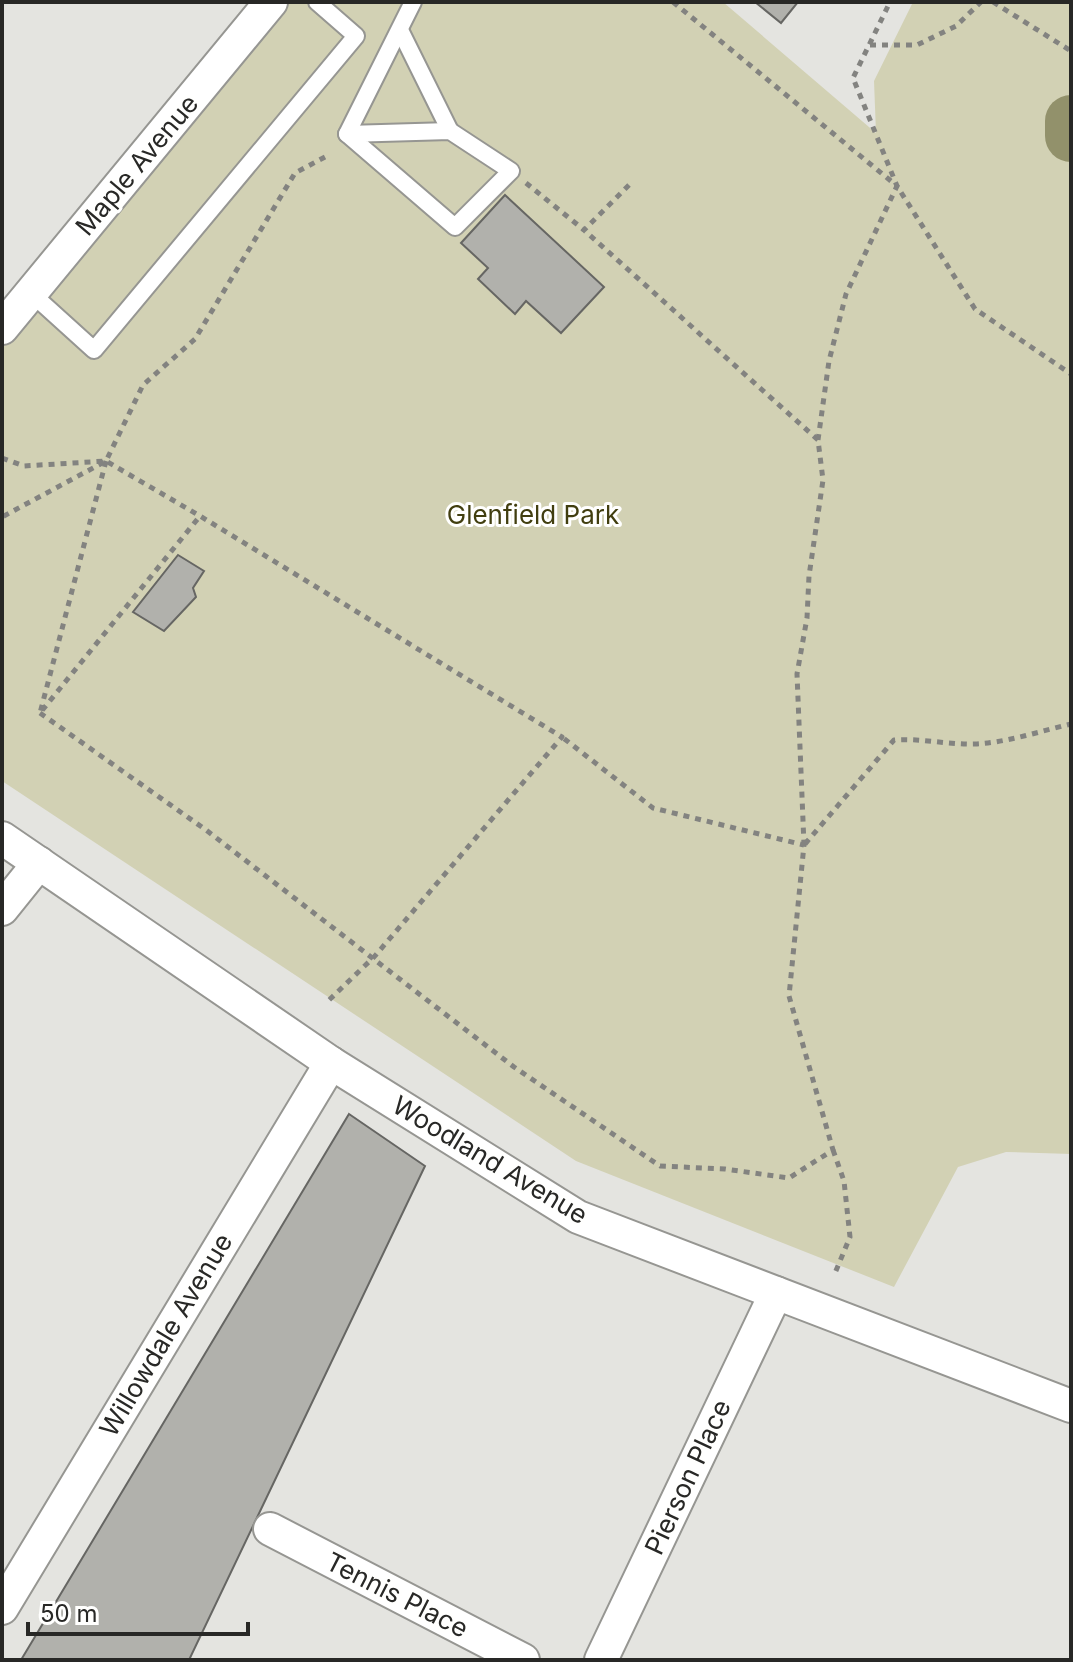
<svg xmlns="http://www.w3.org/2000/svg" width="1073" height="1662" font-family="Inter,sans-serif">
<rect width="100%" height="100%" fill="#e4e4e0"/>
<polygon fill="#d2d1b4" points="284,2 723,2 876,133 874,81 913,2 1071,2 1071,1154 1006,1152 958,1167 894,1287 576,1161 2,781 2,343"/>
<g fill="none" stroke-linecap="round" stroke-linejoin="round">
<polyline stroke="#92916b" stroke-width="52" points="1071,121 1071,136"/>
</g>
<g fill="#b1b1ac" stroke="#666663" stroke-width="2">
<polygon points="755,2 798,2 781,23"/>
<polygon points="505,195 604,287 561,333 526,301 515,314 478,279 488,268 461,243"/>
<polygon points="178,555 204,571 193,588 196,597 164,631 133,612"/>
<polygon points="349,1114 425,1166 189,1660 21,1660"/>
</g>
<g fill="none" stroke-linecap="round" stroke-linejoin="round">
<defs>
<g id="service">
<polyline points="400,30 450,131"/>
<polygon points="450,131 511,171 455,227 347,134"/>
<polyline points="347,134 413,2"/>
<polyline points="31,293 94,350 356,36 317,2"/>
</g>
<g id="minor">
<polyline points="2,328 271,2"/>
<polyline points="2,838 331,1063 578,1217 1071,1406"/>
<polyline points="2,909 39,863"/>
<polyline points="270,1529 523,1660"/>
<polyline points="2,1608 331,1063"/>
<polyline points="601,1660 776,1293"/>
</g>
</defs>
<use href="#service" stroke="#969692" stroke-width="20"/>
<use href="#minor" stroke="#969692" stroke-width="36"/>
<g stroke="#838380" stroke-width="5" stroke-dasharray="6 6" stroke-linecap="butt">
<polyline points="673,2 897,186 853,78 890,2"/>
<polyline points="993,2 1071,51"/>
<polyline points="870,45 917,45 956,26 981,2"/>
<polyline points="325,157 295,173 195,339 143,385 106,461 200,516 562,737 374,957 327,1002"/>
<polyline points="526,183 584,230"/>
<polyline points="629,185 584,230 818,440 823,480 809,576 807,618 797,674 804,845"/>
<polyline points="818,440 829,361 846,294 897,186 975,309 1071,374"/>
<polyline points="2,458 24,466 106,461 2,517"/>
<polyline points="106,461 40,713 200,516"/>
<polyline points="40,713 206,830 514,1067 660,1166 725,1169 789,1178 833,1150 789,996 804,845 653,808 562,737"/>
<path d="M805 844 894 740C922 738 948 745 977 744 1008 742 1041 731 1071 724"/>
<polyline points="833,1150 844,1181 850,1237 835,1273"/>
</g>
<use href="#service" stroke="#fff" stroke-width="16"/>
<use href="#minor" stroke="#fff" stroke-width="32"/>
</g>
<g text-anchor="middle" stroke-width="6" stroke-linejoin="round" paint-order="stroke">
<g font-size="26" fill="#282826" stroke="#fffffe">
<text transform="translate(137 165) rotate(-50)" y="9">Maple Avenue</text>
<text transform="translate(490 1160) rotate(31)" y="9">Woodland Avenue</text>
<text transform="translate(166 1335) rotate(-59)" y="9">Willowdale Avenue</text>
<text transform="translate(688 1477) rotate(-65)" y="9">Pierson Place</text>
<text transform="translate(397 1595) rotate(27)" y="9">Tennis Place</text>
</g>
<g font-size="26" fill="#413e0f" stroke="#fffffe">
<text x="533" y="524">Glenfield Park</text>
</g>
</g>
<rect width="1073" height="1662" fill="none" stroke="#282826" stroke-width="8"/>
<path d="M28 1622v12h220v-12" fill="none" stroke="#282826" stroke-width="4"/>
<text x="40" y="1622" font-size="24" fill="#282826" stroke="#fffffe" stroke-width="6" paint-order="stroke">50 m</text>
</svg>
